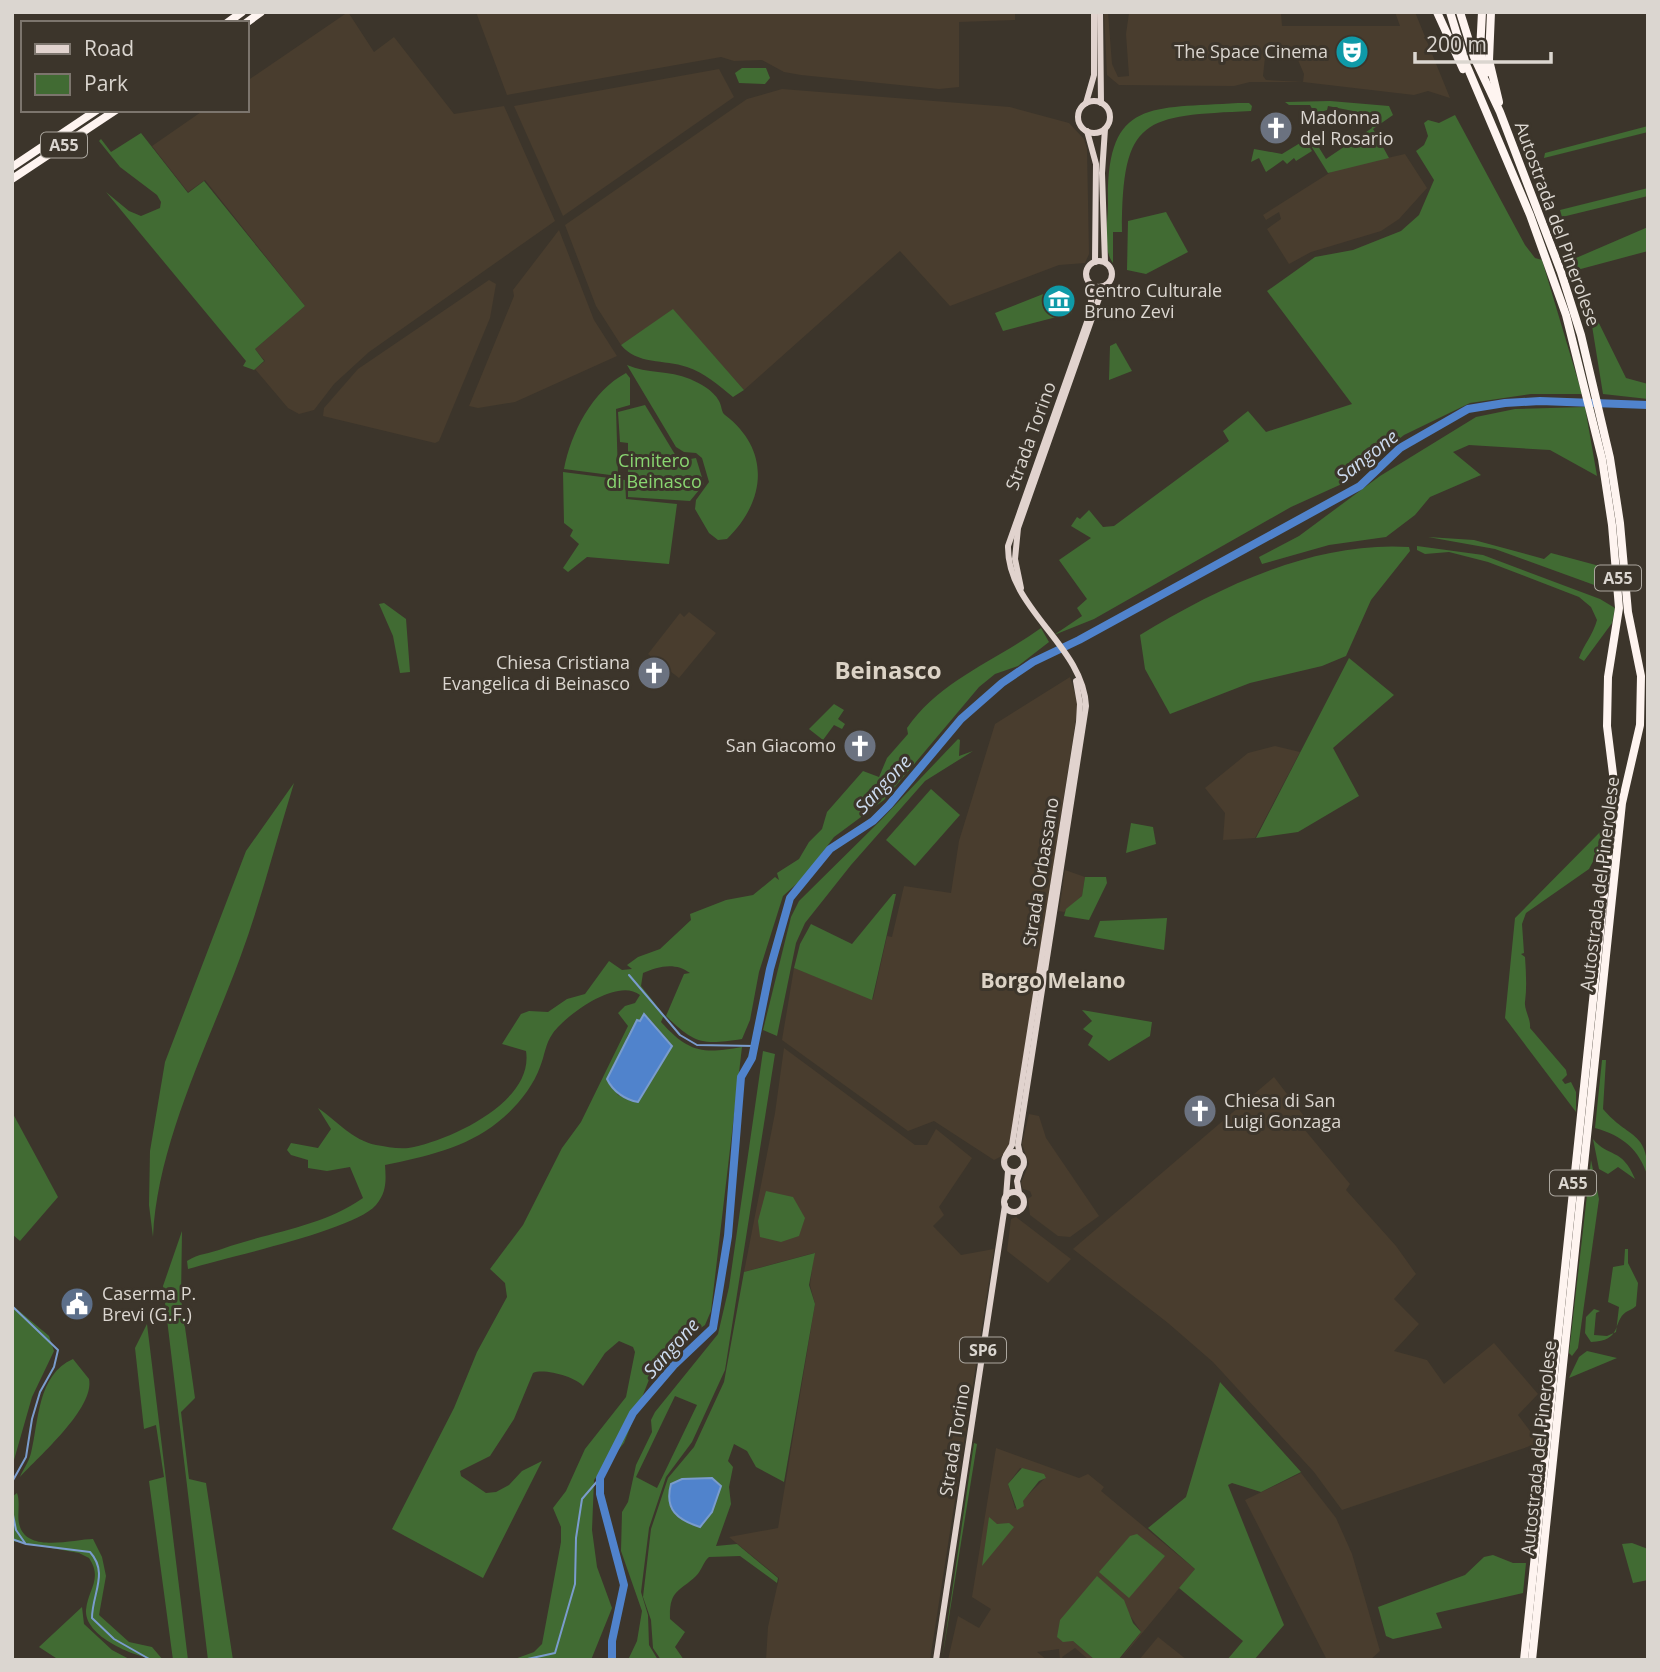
<svg xmlns="http://www.w3.org/2000/svg" width="1660" height="1672" font-family="'Open Sans',sans-serif">
<rect width="100%" height="100%" fill="#3c352b"/>
<g fill="#493d2e" fill-rule="evenodd">
<polygon points="348,12 374,52 394,37 454,114 504,106 555,221 369,352 334,384 314,410 299,414 288,408 255,369 265,361 255,349 305,306 205,180 188,192 152,146 204,110 247,110 247,81"/>
<polygon points="476,12 1015,12 1015,20 959,22 959,87 939,89 801,75 784,72 762,60 734,61 721,57 507,95"/>
<path d="M1104 12H1108L1112 64 1118 77 1129 76 1126 34 1129 13 1264 12 1281 13 1282 26H1400L1395 12H1415L1450 98 1428 91 1414 95 1303 82H1250L1234 86 1119 85 1107 75ZM1266 48H1298V60L1304 74 1303 82 1266 80 1263 76Z"/>
<polygon points="719,69 734,97 563,216 514,106"/>
<polygon points="782,89 1010,107 1069,123 1084,139 1087,149 1089,254 1085,263 1059,265 950,306 900,251 744,390 673,310 621,345 596,306 565,225 747,99"/>
<polygon points="1405,154 1427,188 1399,219 1381,231 1311,252 1289,264 1267,229 1281,219 1279,212 1266,220 1263,215 1334,170"/>
<polygon points="559,230 594,320 617,356 515,402 478,408 469,406 514,296 513,290"/>
<polygon points="489,280 496,284 490,318 439,441 435,443 323,416 324,408 358,369"/>
<polygon points="689,612 716,633 679,678 648,654 680,613 684,617"/>
<polygon points="1070,677 1078,704 1076,719 1010,1144 1002,1156 994,1160 934,1121 908,1131 782,1040 794,968 873,999 887,936 892,937 904,886 951,893 959,841 995,724"/>
<polygon points="1275,746 1300,752 1255,838 1223,840 1225,813 1205,788 1248,753"/>
<polygon points="1065,870 1085,877 1082,896 1064,912 1059,911"/>
<polygon points="784,1048 915,1145 927,1145 936,1129 972,1158 939,1207 944,1215 933,1226 961,1255 994,1249 930,1660 766,1660 768,1627 779,1578 729,1537 778,1528 815,1304 810,1285 814,1253 744,1272 775,1113"/>
<polygon points="1274,1077 1310,1124 1304,1129 1350,1184 1346,1190 1396,1246 1416,1274 1394,1299 1419,1324 1394,1351 1427,1360 1444,1384 1494,1343 1538,1394 1518,1415 1539,1443 1342,1510 1314,1472 1213,1362 1168,1323 1073,1249"/>
<polygon points="1029,1114 1039,1116 1046,1138 1099,1216 1070,1237 1058,1236 1030,1215 1028,1199 1032,1196 1030,1191 1023,1189 1021,1183 1029,1164 1022,1144"/>
<polygon points="1016,1217 1071,1259 1048,1283 1007,1251 1011,1219"/>
<path d="M996 1448 1079 1478 1088 1474 1104 1487 1101 1491 1195 1569 1120 1660 1141 1632 1129 1614 1073 1641 1095 1660H1089L1075 1648 1062 1657 1064 1660H1060L1059 1649 1037 1652 1047 1660H948L958 1616 979 1628 991 1609 972 1597ZM1020 1468 1046 1477 1022 1501 1024 1506 1015 1508 1008 1484Z"/>
<polygon points="1301,1473 1336,1518 1352,1554 1380,1651 1370,1660 1327,1660 1245,1500"/>
<polygon points="1158,1637 1187,1660 1139,1660"/>
</g>
<g fill="#416b33" fill-rule="evenodd">
<polygon points="742,68 766,68 770,78 765,84 739,83 735,73"/>
<polygon points="1330,101 1389,106 1393,115 1373,129 1389,158 1328,173 1308,141 1313,138 1326,159 1372,128 1371,123 1358,112 1328,106 1327,110 1315,114 1310,105 1289,105 1285,102"/>
<path d="M1238 103H1249L1252 106 1251 111C1144 116 1122 116 1122 232H1113V263C1102 248 1108 223 1108 205 1106 98 1149 109 1238 103Z"/>
<polygon points="1455,115 1525,245 1535,258 1542,260 1582,394 1531,394 1470,403 1404,435 1344,483 1291,507 1094,619 1054,635 1082,616 1077,608 1087,599 1059,560 1091,538 1071,526 1077,517 1080,519 1089,510 1103,527 1114,526 1229,441 1223,431 1248,411 1266,432 1352,404 1267,291 1315,257 1353,250 1401,231 1419,215 1434,180 1416,151 1424,145 1428,136 1424,123 1428,120 1439,123"/>
<polygon points="1648,126 1648,132 1544,158 1545,153"/>
<polygon points="141,133 188,193 204,181 305,306 255,349 264,361 254,370 243,366 246,361 106,192 129,211 141,216 160,208 161,202 157,195 120,167 99,141 101,139 111,152"/>
<polygon points="1305,140 1312,151 1296,161 1294,158 1287,164 1283,160 1266,172 1259,158 1251,162 1254,149 1282,154"/>
<polygon points="1648,188 1648,196 1562,217 1560,210"/>
<polygon points="1166,212 1188,252 1146,274 1127,270 1128,221"/>
<polygon points="1648,227 1648,251 1577,270 1576,258"/>
<polygon points="1066,285 1070,301 1051,296 1050,304 1070,304 1072,313 1003,331 995,313"/>
<polygon points="1588,301 1626,378 1648,384 1648,399 1603,394"/>
<path d="M673 309 744 390 733 397C718 385 705 373 687 367 664 359 637 365 621 345Z"/>
<polygon points="1116,343 1132,371 1109,380 1110,346"/>
<path d="M627 365C647 374 669 370 690 379 701 384 713 390 719 401 722 406 721 412 725 415 771 450 766 501 727 539L718 540 709 533 695 509 696 500 709 482 702 458 696 453 684 452 676 447Z"/>
<path d="M626 373 630 378V405L616 409 618 476 564 469C571 433 592 391 626 373Z"/>
<polygon points="645,405 679,461 696,458 704,484 690,501 628,497 628,443 620,442 618,412"/>
<polygon points="1585,407 1597,476 1550,450 1469,445 1453,452 1481,475 1430,497 1415,515 1386,537 1329,545 1262,564 1259,557 1299,536 1380,476 1476,417 1515,409"/>
<polygon points="563,472 625,480 626,499 677,504 669,564 587,557 568,572 563,568 579,544 570,536 573,530 564,523"/>
<polygon points="1428,537 1474,540 1544,559 1551,553 1607,568 1608,590 1495,549"/>
<path d="M1417 546 1483 555 1600 599 1615 608 1612 623 1584 661 1579 658C1584 644 1593 635 1597 620L1591 607 1579 597 1488 562 1449 552 1425 554 1417 550Z"/>
<path d="M1409 547 1410 551 1371 600 1346 656 1322 666 1250 683 1170 714 1145 669 1140 635C1219 587 1314 541 1409 547Z"/>
<polygon points="384,603 406,619 410,672 400,673 393,636 379,604"/>
<path d="M1041 628 1049 642 1018 666 995 674 979 687 884 800 834 837 804 877 783 896 759 972 750 1020 742 1039C702 1045 695 1044 666 1016L684 974 690 973C676 962 658 966 643 973L641 986 664 1015 661 1022C689 1053 703 1054 742 1047L711 1311 705 1325 664 1354 654 1367 624 1443 594 1480 592 1530 597 1567 612 1608 591 1660H512L534 1652 542 1644 561 1542V1527L553 1508 566 1491 585 1449 626 1397 635 1352 633 1347 619 1341 605 1353 583 1386C576 1377 544 1368 533 1373L514 1419 490 1456 460 1471 461 1476 486 1493 496 1492 509 1485 522 1471 542 1461 483 1578 392 1529 454 1408 477 1352 507 1297 505 1283 490 1269 523 1225 562 1148 581 1122 628 1026 618 1013 625 1006 635 1003 640 995C618 977 567 1014 553 1033 545 1044 545 1055 540 1067 533 1087 515 1109 498 1122 466 1148 424 1157 385 1165 386 1180 387 1192 376 1205 353 1231 226 1257 188 1269L187 1261C199 1253 209 1254 222 1249 269 1232 322 1227 363 1198L350 1167 327 1171 308 1168V1160L291 1155 287 1150 291 1143 318 1148 331 1129 318 1108C337 1121 352 1140 376 1145 388 1147 402 1150 414 1147 454 1138 534 1101 526 1051L502 1044 521 1014 529 1011 548 1012 567 999 585 994 609 961 622 970 632 969 627 965 638 957 660 949 691 920 690 914 726 900 753 895 775 877 779 880 777 873 799 859 809 842 822 829 827 812 863 771 879 777 887 758 908 734 907 728C939 681 995 661 1041 628ZM645 1014 672 1045 632 1100 618 1095 616 1090 627 1037 636 1021H640Z"/>
<polygon points="1349,658 1394,695 1333,748 1359,796 1298,832 1256,838"/>
<polygon points="834,704 844,710 838,719 845,724 842,729 834,725 823,740 809,729"/>
<polygon points="958,739 960,740 959,756 973,751 925,781 851,865 805,923 796,943 777,1036 763,1030 791,917 799,901 881,820"/>
<path d="M294 783C276 841 261 901 240 958 208 1045 157 1144 153 1237L149 1205 150 1151 165 1062 246 851Z"/>
<polygon points="931,789 960,815 915,866 886,840"/>
<polygon points="1131,823 1153,827 1156,844 1126,853"/>
<path d="M1604 828 1598 852 1589 869 1526 913 1522 924 1524 953 1521 954 1525 957C1526 972 1527 987 1525 1002 1524 1010 1531 1019 1530 1028L1566 1070 1567 1075 1562 1080 1565 1084 1571 1082 1576 1092V1112L1505 1018 1515 918Z"/>
<polygon points="1085,877 1106,877 1107,883 1089,920 1064,916 1066,909 1082,896"/>
<polygon points="893,894 896,894 872,1000 794,968 800,944 811,924 852,944"/>
<polygon points="1167,918 1164,950 1094,937 1100,921"/>
<polygon points="1082,1010 1152,1022 1150,1036 1109,1061 1088,1045 1093,1036 1083,1029 1092,1021"/>
<path d="M763 1051 775 1054 725 1370 692 1442 666 1477 649 1528 641 1592 648 1615 649 1645 658 1660H628L637 1641 642 1611 621 1551 622 1512 628 1502 636 1465 652 1432 651 1420 655 1412 718 1334 729 1287ZM675 1396 697 1405 657 1488 636 1477Z"/>
<path d="M1602 1060H1606L1603 1109C1629 1140 1648 1129 1648 1177 1639 1149 1623 1136 1595 1128Z"/>
<polygon points="12,1112 58,1197 20,1241 12,1234"/>
<path d="M1593 1139C1608 1158 1622 1147 1635 1179L1618 1167 1608 1174 1599 1169Z"/>
<polygon points="1591,1160 1599,1199 1578,1348 1572,1356 1569,1353"/>
<polygon points="766,1191 793,1197 805,1218 799,1236 781,1242 760,1237 758,1221"/>
<polygon points="182,1231 181,1299 195,1398 181,1412 189,1479 206,1483 233,1660 208,1660 163,1286"/>
<path d="M1625 1249H1628V1263L1638 1283 1636 1306C1633 1309 1629 1310 1626 1312 1612 1322 1623 1341 1591 1342L1585 1333 1586 1317 1594 1309 1600 1311 1596 1313 1594 1335 1607 1336 1616 1332 1619 1307 1608 1302 1613 1267 1624 1265Z"/>
<path d="M815 1253 809 1285 815 1304 784 1482 756 1467 747 1451 734 1444 728 1461 733 1467 729 1487 731 1504 716 1546 737 1544 778 1578 777 1583 740 1556 709 1557C703 1562 702 1570 696 1576 679 1592 669 1590 670 1619L685 1632 675 1647 684 1660H661L653 1648 651 1620 643 1597 651 1529 668 1478 694 1447 724 1382 744 1272Z"/>
<polygon points="12,1305 49,1336 54,1351 32,1397 12,1467"/>
<polygon points="147,1324 188,1660 173,1660 149,1481 164,1477 156,1425 144,1429 135,1348"/>
<polygon points="1587,1351 1617,1358 1569,1378 1579,1357"/>
<path d="M73 1359 89 1379C95 1408 39 1456 20 1477 22 1471 29 1462 31 1453 39 1421 37 1375 73 1359Z"/>
<polygon points="1220,1382 1301,1472 1261,1492 1232,1483 1228,1485 1284,1625 1254,1660 1227,1660 1243,1641 1179,1588 1195,1569 1148,1528 1186,1497"/>
<polygon points="974,1443 977,1444 942,1660"/>
<polygon points="1022,1468 1044,1474 1046,1478 1039,1481 1023,1501 1024,1506 1017,1510 1008,1484"/>
<path d="M17 1493C21 1504 16 1516 20 1527 29 1553 75 1539 93 1539L102 1557 106 1576 99 1615 129 1642 152 1647 163 1660C141 1660 84 1638 86 1610 88 1589 103 1579 89 1558L79 1553 12 1541V1497Z"/>
<polygon points="989,1517 997,1524 1009,1523 1014,1527 982,1566"/>
<polygon points="1137,1534 1165,1556 1129,1598 1099,1572 1130,1536"/>
<polygon points="1632,1543 1648,1549 1648,1580 1633,1583 1622,1544"/>
<polygon points="1493,1555 1513,1563 1526,1563 1523,1593 1436,1613 1442,1628 1393,1639 1386,1636 1378,1607 1465,1575 1484,1557"/>
<polygon points="1097,1576 1124,1600 1133,1623 1141,1632 1118,1660 1095,1660 1073,1641 1063,1642 1057,1637 1060,1620"/>
<polygon points="82,1607 84,1624 112,1650 131,1660 59,1660 39,1647"/>
</g>
<g fill="#5083cc" stroke="#7a9ccd" stroke-width="2">
<path d="M644 1014 672 1046 638 1102C626 1100 613 1092 607 1079L637 1020 640 1021Z"/>
<path d="M712 1478 721 1486 712 1512 700 1527C678 1520 664 1510 671 1484L682 1479Z"/>
</g>
<g fill="none" stroke-linecap="round" stroke-linejoin="round">
<g stroke="#7a9ccd" stroke-width="2">
<polyline points="629,975 680,1035 697,1045 755,1046"/>
<polyline points="12,1306 58,1350 54,1367 40,1392 32,1419 26,1457 12,1482"/>
<polyline points="12,1510 16,1530 25,1543"/>
<path d="M12 1539 26 1544 90 1552C109 1573 92 1594 92 1618L114 1639 151 1660"/>
<polyline points="523,1660 555,1653 575,1584 576,1538 582,1499 600,1478"/>
</g>
<polyline stroke="#5083cc" stroke-width="8" points="612,1660 612,1641 624,1585 600,1494 600,1478 633,1413 675,1364 713,1328 728,1236 741,1077 752,1058 770,969 790,898 830,849 873,821 889,805 961,719 1002,683 1033,662 1079,640 1360,486 1400,448 1468,409 1505,403 1540,401 1648,405"/>
<g stroke="#e1d3ce" stroke-width="6">
<polyline points="1100,12 1101,103"/>
<circle cx="1094" cy="117" r="16"/>
<polyline points="1086,103 1094,75 1094,12"/>
<polyline points="1087,131 1096,164 1095,262"/>
<circle cx="1099" cy="274" r="13"/>
<polyline points="1105,262 1102,173 1105,129"/>
<polyline points="1021,588 1015,559 1018,528 1103,287"/>
<circle cx="1014" cy="1162" r="10"/>
<path d="M1020 1154 1018 1145 1086 706C1083 645 1007 609 1008 546L1087 322 1094 286"/>
<polyline points="1006,1155 1012,1145 1079,722 1080,704 1076,681"/>
<circle cx="1014" cy="1202" r="10"/>
<polyline points="1019,1193 1017,1181 1021,1169"/>
<polyline points="1006,1197 1008,1171"/>
<polyline points="936,1660 1005,1205"/>
</g>
<g stroke="#fef4f0" stroke-width="8">
<polyline points="1437,12 1463,69"/>
<polyline points="1450,12 1466,64 1530,215 1566,315 1602,459 1612,525 1619,608 1608,677 1607,726 1615,790 1524,1660"/>
<polyline points="1460,12 1474,57 1500,112 1561,272 1581,335 1610,458 1620,523 1628,612 1641,676 1640,725 1622,803 1532,1660"/>
<polyline points="1482,12 1480,51 1486,73"/>
<polyline points="1491,12 1489,60 1499,102"/>
<polyline points="227,23 242,12"/>
<polyline points="246,23 261,12"/>
<polyline points="12,167 97,110"/>
<polyline points="12,179 116,110"/>
</g>
</g>
<defs>
<symbol id="theatre-disc" viewBox="-11 -11 22 22"><circle r="9.5" fill="#0f9aa8" stroke="#3c352b"/><path d="M-5-5.5Q0-4 5-5.5V0Q5 5 0 6Q-5 5-5 0ZM-3.3-2.5H-1v1.5H-3.3ZM1-2.5H3.3v1.5H1ZM-2.8 1Q0 5.5 2.8 1Z" fill="#fff"/></symbol>
<symbol id="church-disc" viewBox="-11 -11 22 22"><circle r="9.5" fill="#6b7280" stroke="#3c352b"/><path d="M-1.2-6h2.4v3.5h3.3v2.4h-3.3V6h-2.4V-.1h-3.3v-2.4h3.3Z" fill="#fff"/></symbol>
<symbol id="museum-disc" viewBox="-11 -11 22 22"><circle r="9.5" fill="#0f9aa8" stroke="#3c352b"/><path d="M0-6L6-3V-2H-6V-3ZM-5-1h2V3h-2ZM-1-1h2V3h-2ZM3-1h2V3H3ZM-6 4H6V6H-6Z" fill="#fff"/></symbol>
<symbol id="civic-disc" viewBox="-11 -11 22 22"><circle r="9.5" fill="#5c6f8a" stroke="#3c352b"/><path d="M-.6-6.5H3V-4.5H.6V-3L4-1V1h2V6H-6V1h2V-1L-.6-3ZM-1.2 2.5V6h2.4V2.5Z" fill="#fff"/></symbol>
</defs>
<g fill-rule="evenodd">
<use href="#theatre-disc" x="1333" y="33" width="38" height="38"/>
<use href="#church-disc" x="1257" y="109" width="38" height="38"/>
<use href="#museum-disc" x="1040" y="282" width="38" height="38"/>
<use href="#church-disc" x="635" y="654" width="38" height="38"/>
<use href="#church-disc" x="841" y="727" width="38" height="38"/>
<use href="#church-disc" x="1181" y="1092" width="38" height="38"/>
<use href="#civic-disc" x="58" y="1285" width="38" height="38"/>
</g>
<g text-anchor="middle" stroke-width="6" stroke-linejoin="round" paint-order="stroke">
<g fill="#3c352b" stroke="#aba69e" stroke-width="2">
<rect x="41" y="132.5" width="46" height="25" rx="5"/>
<rect x="1595" y="565.5" width="46" height="25" rx="5"/>
<rect x="1550" y="1170.5" width="46" height="25" rx="5"/>
<rect x="960" y="1337.5" width="46" height="25" rx="5"/>
</g>
<g font-size="16" font-weight="bold" fill="#dbd6d0">
<text x="64" y="151">A55</text>
<text x="1618" y="584">A55</text>
<text x="1573" y="1189">A55</text>
<text x="983" y="1356">SP6</text>
</g>
<g font-size="18" fill="#dbd6d0" stroke="#3c352b" text-anchor="start">
<text x="1328" y="58" text-anchor="end">The Space Cinema</text>
<text x="1300" y="124">Madonna<tspan x="1300" dy="21">del Rosario</tspan></text>
<text x="1084" y="297">Centro Culturale<tspan x="1084" dy="21">Bruno Zevi</tspan></text>
<text x="630" y="669" text-anchor="end">Chiesa Cristiana<tspan x="630" dy="21">Evangelica di Beinasco</tspan></text>
<text x="836" y="752" text-anchor="end">San Giacomo</text>
<text x="1224" y="1107">Chiesa di San<tspan x="1224" dy="21">Luigi Gonzaga</tspan></text>
<text x="102" y="1300">Caserma P.<tspan x="102" dy="21">Brevi (G.F.)</tspan></text>
</g>
<g font-size="18" fill="#dbd6d0" stroke="#3c352b">
<text transform="translate(1557 224) rotate(70)" y="6">Autostrada del Pinerolese</text>
<text transform="translate(1031 436) rotate(-70)" y="6">Strada Torino</text>
<text transform="translate(1041 872) rotate(-81)" y="6">Strada Orbassano</text>
<text transform="translate(1600 884) rotate(-83)" y="6">Autostrada del Pinerolese</text>
<text transform="translate(955 1440) rotate(-81)" y="6">Strada Torino</text>
<text transform="translate(1539 1448) rotate(-84)" y="6">Autostrada del Pinerolese</text>
</g>
<g font-size="18" fill="#89d671" stroke="#3c352b">
<text x="654" y="467">Cimitero<tspan x="654" dy="21">di Beinasco</tspan></text>
</g>
<g font-size="19" font-style="italic" fill="#cddbef" stroke="#3c352b">
<text transform="translate(1367 456) rotate(-38)" y="7">Sangone</text>
<text transform="translate(883 784) rotate(-47)" y="7">Sangone</text>
<text transform="translate(671 1348) rotate(-48)" y="7">Sangone</text>
</g>
<g font-size="21" font-weight="bold" fill="#dcd3c6" stroke="#3c352b">
<text x="1053" y="988">Borgo Melano</text>
</g>
<g font-size="24" font-weight="bold" fill="#dcd3c6" stroke="#3c352b">
<text x="888" y="679">Beinasco</text>
</g>
</g>
<rect width="1660" height="1672" fill="none" stroke="#dbd6d0" stroke-width="28"/>
<rect x="21" y="21" width="228" height="91" fill="#3c352b" stroke="#7c756d" stroke-width="2"/>
<rect x="35" y="44" width="35" height="10" fill="#e1d3ce" stroke="#7c756d" stroke-width="2"/>
<text x="84" y="56" font-size="21" fill="#dbd6d0">Road</text>
<rect x="35" y="74" width="35" height="21" fill="#416b33" stroke="#7c756d" stroke-width="2"/>
<text x="84" y="91" font-size="21" fill="#dbd6d0">Park</text>
<path d="M1415 52v10h136v-10" fill="none" stroke="#dbd6d0" stroke-width="3.5"/>
<text x="1426" y="52" font-size="21" fill="#dbd6d0" stroke="#3c352b" stroke-width="5" paint-order="stroke">200 m</text>
</svg>
